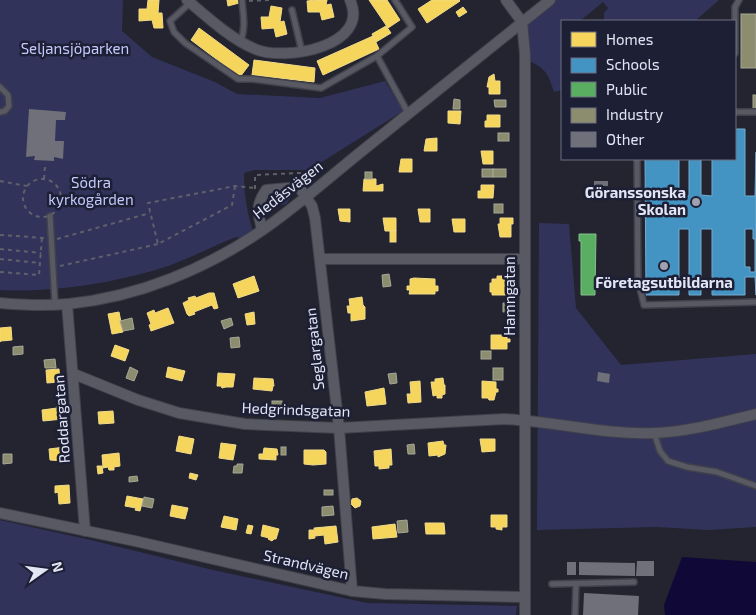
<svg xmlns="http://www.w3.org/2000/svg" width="756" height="615" font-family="'Exo 2',sans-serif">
<rect width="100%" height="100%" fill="#23242f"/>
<g fill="#31335a">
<path d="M0 0H123L122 31 152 57 215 82 237 94 320 98 385 81 403 111 309 170H254L244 173C244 195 247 213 254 234L245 239 236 237C211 247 187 260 162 268 114 283 50 293 0 290Z"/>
<path d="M550 0H719L695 21H604V13L608 8 603 2 580 21H562V90L554 92C548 72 545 68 525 59L522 22Z"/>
<polygon points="285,193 291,197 286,204 273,207 272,198"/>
<polygon points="539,223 569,224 576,308 621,365 756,354 756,527 708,530 657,527 537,530"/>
<polygon points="0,520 95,541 213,570 367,603 517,606 516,615 0,615"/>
</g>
<polygon fill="#100937" points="682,557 756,562 756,615 665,615 664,605"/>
<g fill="#f6d55c" stroke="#f0da8a">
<polygon points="148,0 159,0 158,13 162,13 163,28 154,28 152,20 139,21 139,9 147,9"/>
<polygon points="227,0 239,0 239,3 228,6"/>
<polygon points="316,0 327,0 326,5 331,4 334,17 322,20 320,12 308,12 307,1"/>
<polygon points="369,0 387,0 400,20 388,28"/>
<polygon points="432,0 459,0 460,1 427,23 418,9"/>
<polygon points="271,6 282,8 280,22 284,21 287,34 276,37 274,28 262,29 261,17 269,17"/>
<polygon points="463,7 467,12 459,17 456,12"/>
<polygon points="386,26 391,33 376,42 372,34"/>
<polygon points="199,28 249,65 240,77 191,40"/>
<polygon points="373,36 379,49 323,75 317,61"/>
<polygon points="254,60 315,68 314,82 252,75"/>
<polygon points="494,74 495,81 500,81 500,94 489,94 489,87 487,87 489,77"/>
<polygon points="448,111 461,111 460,124 448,123"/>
<polygon points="487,115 500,115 500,127 485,127 485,121 487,121"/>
<polygon points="437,138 437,151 424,151 426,139"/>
<polygon points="481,151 493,151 493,164 483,164"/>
<polygon points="401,159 412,159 412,172 399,172"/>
<polygon points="364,179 376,179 376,186 383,184 383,191 363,191"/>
<polygon points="481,185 494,185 493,198 478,198 478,191 481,191"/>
<polygon points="338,209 350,209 350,222 340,221"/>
<polygon points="418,209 430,209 430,222 420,222"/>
<polygon points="383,218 396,218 396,231 385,231"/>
<polygon points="500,218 513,218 513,224 511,224 511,237 500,237 498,224 500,224"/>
<polygon points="452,219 465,219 465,232 454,232"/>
<rect x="390" y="231" width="6" height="11"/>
<polygon points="254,276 259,291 238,298 233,284"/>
<polygon points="497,276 505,276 505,279 507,279 507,295 492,295 492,292 490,292 490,283 492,283 492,279 497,279"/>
<polygon points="414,278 435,279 435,286 438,286 438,291 435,291 435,294 409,294 410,290 407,290 407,286 410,286 410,279"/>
<polygon points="209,293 214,293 218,308 214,309 212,305 194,312 195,314 189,316 187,314 183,303 189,300 188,298 195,296 196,298"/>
<polygon points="362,297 363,305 365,307 365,319 351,321 351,313 348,313 347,306 350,306 349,299"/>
<polygon points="168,308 174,323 151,331 149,325 151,324 147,313 154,310 155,313"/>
<polygon points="119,312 123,332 112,334 108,314"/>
<polygon points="254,312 255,324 247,325 245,314"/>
<polygon points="11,327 12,340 1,341 0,342 0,328"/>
<polygon points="491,335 507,335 507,339 510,339 510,342 507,342 507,349 491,349"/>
<polygon points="115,345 129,350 125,361 111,356"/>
<polygon points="168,367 185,371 182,381 166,377"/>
<polygon points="59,369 60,382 47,383 46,370"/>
<polygon points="218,373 235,374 233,387 226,387 222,388 221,386 217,386"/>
<polygon points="254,378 273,379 274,386 273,386 272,391 253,389"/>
<polygon points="443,378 444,385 445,385 445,394 442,395 442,398 437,398 437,395 433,396 431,382 435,382 435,379"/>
<polygon points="420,381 421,402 408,403 407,394 411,394 410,382"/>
<polygon points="482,381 496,382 496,389 498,389 498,392 496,392 494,400 489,400 488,398 482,398"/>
<polygon points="384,388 386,404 367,406 365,392"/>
<polygon points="57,406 61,406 62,408 63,419 43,421 42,410 57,408"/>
<polygon points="113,411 114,423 99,424 98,412"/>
<polygon points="179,436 194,439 191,454 176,451"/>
<polygon points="480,439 495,439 495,451 482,452"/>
<polygon points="443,441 444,445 446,445 445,454 438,457 438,455 429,456 428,443"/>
<polygon points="221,443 236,445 233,460 219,458"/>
<polygon points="65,447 66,459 63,459 63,461 50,460 49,449"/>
<polygon points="264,448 277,449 278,455 276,455 276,460 259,459 259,454 263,454"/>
<polygon points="391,449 392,465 389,465 389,468 379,469 379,466 375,466 374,451"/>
<polygon points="304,450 324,450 326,452 326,464 313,465 304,464"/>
<polygon points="119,453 120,466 114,467 114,470 109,470 108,467 103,468 102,455"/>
<polygon points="97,466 102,466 103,473 98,474"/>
<polygon points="190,473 198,475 196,480 189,478"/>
<polygon points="69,485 70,503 59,504 58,492 55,493 55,486"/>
<polygon points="127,496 143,499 140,511 135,510 136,508 125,506"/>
<polygon points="357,498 361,501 360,506 355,508 351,504 352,499"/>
<polygon points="172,505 188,508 185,519 170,516"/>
<polygon points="491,515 507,515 507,527 502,527 502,530 496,529 496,527 491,527"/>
<polygon points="224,516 238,519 236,530 221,527"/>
<polygon points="425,523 444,523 445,534 426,534"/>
<polygon points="395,524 397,537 373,539 372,527"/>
<polygon points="248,525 253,526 251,534 246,533"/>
<polygon points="263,525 279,529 276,539 274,539 272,541 268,539 269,538 261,536"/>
<polygon points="336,526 338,542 325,544 324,535 315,536 314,528"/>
<polygon points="309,530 314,530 315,538 309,539"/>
</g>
<path fill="#4393c3" stroke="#73acd2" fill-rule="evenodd" d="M735 129H745V196H755L756 152V295L755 277H745V295H712V229H701V295H689V229H679V295H646L645 159H679V196H689V159H701V195L712 196V159H735ZM745 229H753V239H755V272H750V267H745Z"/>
<polygon fill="#5aae61" stroke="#83be8d" points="579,234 596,234 595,295 581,295 581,241 579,241"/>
<g fill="#8c8c6e" stroke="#a6a796">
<rect x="741" y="14" width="15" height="54"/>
<rect x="753" y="95" width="3" height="15"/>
<polygon points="454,99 460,100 460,109 453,109"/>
<polygon points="494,100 506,100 506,107 495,107"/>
<rect x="498" y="133" width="11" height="8"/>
<rect x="482" y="169" width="11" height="8"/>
<rect x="493" y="169" width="13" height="8"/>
<rect x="365" y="172" width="7" height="7"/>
<rect x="494" y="204" width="9" height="9"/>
<polygon points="389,274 391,286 383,287 382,275"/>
<polygon points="503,303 511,303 511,311 503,312"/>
<polygon points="132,318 134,329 123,331 120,321"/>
<polygon points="231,318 233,325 224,329 221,321"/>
<polygon points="239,337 240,347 231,348 230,338"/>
<polygon points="23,346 23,354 13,355 13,347"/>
<rect x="481" y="351" width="10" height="8"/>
<polygon points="55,359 56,368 45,368 44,360"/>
<polygon points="130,367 138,371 134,381 126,378"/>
<rect x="493" y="368" width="10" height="12"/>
<polygon points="396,373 397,383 390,384 388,374"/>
<rect x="272" y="401" width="10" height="8"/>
<polygon points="414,444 415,454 408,454 407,445"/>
<rect x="281" y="447" width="5" height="8"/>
<polygon points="3,454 12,454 12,463 3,464"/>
<polygon points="237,464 243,464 242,473 233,473 234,466 237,466"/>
<polygon points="137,476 138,481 129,482 129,477"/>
<rect x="324" y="490" width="9" height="5"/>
<polygon points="144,497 154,499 152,508 142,506"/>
<polygon points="333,506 334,515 322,516 322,507"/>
<polygon points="407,520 408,532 398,533 397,521"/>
</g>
<g fill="#6f707a">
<polygon points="29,109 66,112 65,120 56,120 55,141 64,141 63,159 54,157 54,161 34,160 35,156 26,157"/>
<rect x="594" y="181" width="14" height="5"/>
<polygon points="598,372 610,374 609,383 597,381"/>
<polygon points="637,561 654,561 654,576 636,576"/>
<rect x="567" y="562" width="9" height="13"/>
<polygon points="579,562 635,563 635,576 579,575"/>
<polygon points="584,593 639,596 638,615 583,615"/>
</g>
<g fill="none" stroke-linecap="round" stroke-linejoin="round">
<defs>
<g id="lane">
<polyline points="190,3 170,21 174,32 185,43 238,79 252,79 321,88 377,56 412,27 395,0"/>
<polyline points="292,10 302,52"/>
<path d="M241 41C246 25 243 16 242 0"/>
<polyline points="735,53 735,7 739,0"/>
<polyline points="377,56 408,113"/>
<polyline points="0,87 8,95 9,106 5,111 0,112"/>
<polyline points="735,112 756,112"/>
<polyline points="637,159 638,280 644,305 756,302"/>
<polyline points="50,216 55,304"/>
<polyline points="654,433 660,451 668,461 687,467 717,472 756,486"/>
<polyline points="552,584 634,582"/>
<polyline points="575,615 576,584"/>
</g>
<g id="street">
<path d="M187 0C207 17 231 39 255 49 285 62 371 46 350 0"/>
<polyline points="506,0 522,22 525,54 525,615"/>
<path d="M262 230C258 211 255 207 266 190L299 187 312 206 315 218 339 428 352 591"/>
<polyline points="321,259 525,259"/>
<path d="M0 303C23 305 45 306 68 304 138 297 206 269 264 229 300 204 333 174 367 147 428 98 489 49 550 0"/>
<polyline points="67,304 85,531"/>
<path d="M74 374 138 400 179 413 245 424 339 428 504 419C554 421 604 435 654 433 688 432 723 422 756 414"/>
<polyline points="0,513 135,541 352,591 385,594 525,597"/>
</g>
</defs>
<use href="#lane" stroke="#40414b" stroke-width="8"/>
<use href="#street" stroke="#40414b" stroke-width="12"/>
<g stroke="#5f616a" stroke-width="2" stroke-dasharray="4 4" stroke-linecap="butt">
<polyline points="249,1 270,0"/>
<circle cx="42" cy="198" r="19"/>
<polyline points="44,179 45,166"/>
<polyline points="0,181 27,186"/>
<polyline points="235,186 232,205 158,244 148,203 235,186 255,188"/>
<polyline points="255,189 255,175 321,172"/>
<polyline points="0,235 45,238"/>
<polyline points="57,239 150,213"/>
<polyline points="0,249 41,253"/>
<polyline points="0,259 40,263"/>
<polyline points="60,266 158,244"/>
<polyline points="0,272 39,275 42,237"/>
</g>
<use href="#lane" stroke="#585963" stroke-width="5"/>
<use href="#street" stroke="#585963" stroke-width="10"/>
</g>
<g fill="#9fa1af" stroke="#1d1f35" stroke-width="2">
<circle cx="696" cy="202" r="5"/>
<circle cx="664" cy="266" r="5"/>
</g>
<g text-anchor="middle" stroke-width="5" stroke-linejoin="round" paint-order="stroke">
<g font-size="15" fill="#c4cafe" stroke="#1d1f35">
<text x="75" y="54">Seljansjöparken</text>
<text x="91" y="188">Södra<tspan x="91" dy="17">kyrkogården</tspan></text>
</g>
<g font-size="15" fill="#e2e5f4" stroke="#1d1f35">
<text transform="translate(288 190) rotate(-38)" y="5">Hedåsvägen</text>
<text transform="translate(510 296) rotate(-90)" y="5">Hamngatan</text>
<text transform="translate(315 349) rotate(-96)" y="5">Seglargatan</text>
<text transform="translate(296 410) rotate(2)" y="5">Hedgrindsgatan</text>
<text transform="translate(62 419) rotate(-94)" y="5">Roddargatan</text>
<text transform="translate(306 565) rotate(13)" y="5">Strandvägen</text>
</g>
<g font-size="15" font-weight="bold" fill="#e2e5f4" stroke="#1d1f35" text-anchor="end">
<text x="686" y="198">Göranssonska<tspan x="686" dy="17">Skolan</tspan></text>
<text x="664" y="288" text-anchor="middle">Företagsutbildarna</text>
</g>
</g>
<rect x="561" y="20" width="175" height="140" fill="#1d1f35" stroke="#6c6e81"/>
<rect x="571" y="32" width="25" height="15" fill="#f6d55c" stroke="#6c6e81"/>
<text x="606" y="45" font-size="15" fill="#e2e5f4">Homes</text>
<rect x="571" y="58" width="25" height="15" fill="#4393c3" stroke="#6c6e81"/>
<text x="606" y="70" font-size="15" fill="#e2e5f4">Schools</text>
<rect x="571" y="82" width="25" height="15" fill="#5aae61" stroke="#6c6e81"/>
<text x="606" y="95" font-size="15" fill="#e2e5f4">Public</text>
<rect x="571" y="108" width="25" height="15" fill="#8c8c6e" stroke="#6c6e81"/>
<text x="606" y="120" font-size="15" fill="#e2e5f4">Industry</text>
<rect x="571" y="132" width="25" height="15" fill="#6f707a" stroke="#6c6e81"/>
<text x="606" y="145" font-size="15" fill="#e2e5f4">Other</text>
<g transform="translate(45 570) rotate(76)" stroke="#1d1f35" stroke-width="4" paint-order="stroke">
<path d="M0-4L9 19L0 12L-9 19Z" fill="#e2e5f4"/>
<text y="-8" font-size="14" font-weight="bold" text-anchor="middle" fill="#e2e5f4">N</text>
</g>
</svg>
